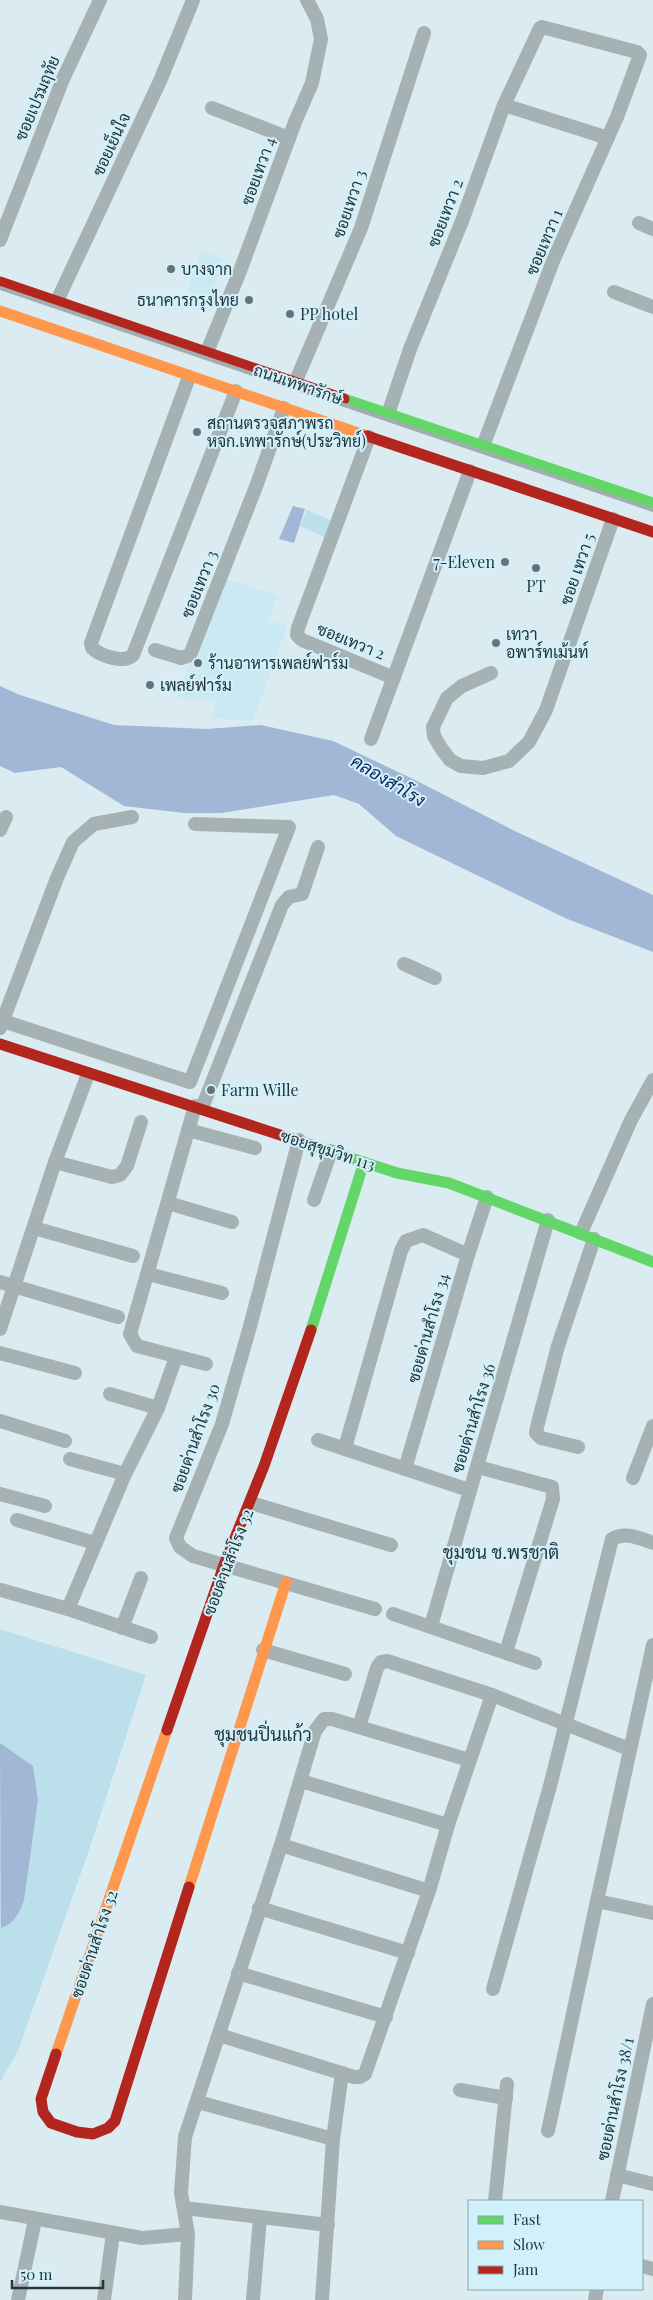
<svg xmlns="http://www.w3.org/2000/svg" width="653" height="2300" font-family="'Playfair Display',Sarabun,serif">
<rect width="100%" height="100%" fill="#daecf1"/>
<g fill="#cae9f2">
<polygon points="201,251 224,259 210,298 187,290"/>
<polygon points="221,577 278,596 268,621 287,626 253,721 211,718 217,700 177,699"/>
</g>
<g fill="#bbe0eb">
<polygon points="307,510 335,522 328,539 300,526"/>
<polygon points="0,1629 146,1675 88,1853 18,2051 0,2082"/>
</g>
<g fill="#a2b7d6">
<polygon points="293,506 305,509 294,543 279,539"/>
<polygon points="0,686 20,695 114,725 207,729 261,725 333,741 415,780 519,833 653,895 653,952 565,918 396,836 359,804 334,795 221,813 184,813 124,806 61,767 15,773 0,766"/>
<path d="M0 1743 33 1766 38 1800 24 1900C20 1912 14 1924 1 1928Z"/>
</g>
<g fill="none" stroke-linecap="round" stroke-linejoin="round">
<g stroke="#a5b1b3" stroke-width="14">
<polyline points="504,105 608,138"/>
<polyline points="212,108 289,138"/>
<polyline points="639,223 653,229"/>
<polyline points="0,240 63,79 100,0"/>
<polyline points="614,292 653,307"/>
<polyline points="57,301 160,81 193,0"/>
<polyline points="207,352 240,271 295,122 312,83 321,39 317,19 307,0"/>
<path d="M189 377 91 643 92 648C101 656 124 664 133 655L236 391"/>
<polyline points="295,383 361,228 424,33"/>
<polyline points="388,414 410,349 462,221 504,105 540,28 542,27 637,52 640,55 617,117 553,261 483,446"/>
<polyline points="369,437 298,628 297,635 302,640 394,678"/>
<polyline points="155,650 181,658 190,655 257,484 284,408"/>
<polyline points="491,673 462,686 447,698 433,727 434,736 441,748 450,760 461,766 483,768 509,761 529,742 546,710 613,519"/>
<polyline points="371,739 470,471"/>
<polyline points="0,830 6,817"/>
<polyline points="404,964 435,978"/>
<polyline points="3,1021 190,1082 289,827 195,824"/>
<polyline points="0,1028 57,878 73,842 94,824 132,817"/>
<polyline points="195,1106 130,1334 137,1346 206,1364"/>
<polyline points="202,1108 282,905 289,897 302,894 318,847"/>
<polyline points="188,1130 255,1148"/>
<polyline points="299,1140 249,1330 222,1424 176,1538 180,1547 193,1556 375,1609"/>
<polyline points="55,1162 112,1177 120,1175 127,1166 141,1122"/>
<polyline points="314,1200 331,1151"/>
<polyline points="168,1203 232,1222"/>
<polyline points="34,1228 133,1256"/>
<polyline points="581,1233 631,1120 653,1080"/>
<polyline points="148,1274 222,1293"/>
<polyline points="0,1282 118,1317"/>
<polyline points="0,1329 55,1162 88,1074"/>
<polyline points="0,1353 75,1373"/>
<polyline points="110,1394 158,1408"/>
<polyline points="0,1421 65,1441"/>
<polyline points="318,1440 469,1490"/>
<polyline points="578,1447 541,1438 536,1433 537,1427 558,1346 594,1239"/>
<polyline points="345,1448 401,1251 406,1241 423,1235 468,1255"/>
<polyline points="70,1459 125,1474"/>
<polyline points="478,1467 552,1487 553,1499 506,1652"/>
<polyline points="405,1469 468,1255 487,1197"/>
<polyline points="633,1478 653,1426"/>
<polyline points="0,1494 45,1506"/>
<polyline points="251,1503 391,1545"/>
<polyline points="17,1520 95,1543"/>
<polyline points="1,1590 68,1609 151,1637"/>
<polyline points="68,1609 125,1474 158,1408 176,1357"/>
<polyline points="393,1614 535,1663"/>
<polyline points="431,1626 548,1220"/>
<polyline points="122,1628 141,1578"/>
<polyline points="653,1645 597,1901 653,1913"/>
<polyline points="263,1650 345,1674"/>
<polyline points="359,1727 377,1668 381,1662 387,1661 492,1695 629,1749"/>
<polyline points="301,1781 448,1825"/>
<polyline points="281,1845 429,1891"/>
<polyline points="259,1908 408,1953"/>
<polyline points="238,1973 386,2017"/>
<path d="M493 1989 550 1786 612 1539C625 1531 639 1538 653 1543"/>
<polyline points="219,2035 354,2077 360,2077 365,2074 429,1891 448,1825 492,1695"/>
<polyline points="460,2090 506,2098"/>
<polyline points="198,2102 333,2139"/>
<polyline points="548,2131 597,1901"/>
<polyline points="617,2175 653,2184"/>
<polyline points="495,2201 507,2084"/>
<polyline points="612,2201 653,2004"/>
<polyline points="184,2208 328,2225"/>
<polyline points="0,2212 142,2238 188,2234"/>
<polyline points="642,2266 653,2269"/>
<polyline points="18,2300 35,2220"/>
<polyline points="104,2300 113,2233"/>
<polyline points="185,2300 188,2234 181,2193 185,2137 281,1845 315,1731 324,1719 332,1719 469,1760"/>
<polyline points="253,2300 260,2218"/>
<polyline points="322,2300 333,2139 342,2073"/>
<polyline points="595,2300 597,2289"/>
</g>
<g stroke="#63d668" stroke-width="11">
<polyline points="344,399 653,503"/>
<polyline points="311,1145 397,1173 449,1183 653,1262"/>
<polyline points="311,1330 364,1162"/>
</g>
<g stroke="#ff974d" stroke-width="11">
<polyline points="0,311 367,436"/>
<polyline points="189,1887 286,1582"/>
<polyline points="56,2054 167,1730"/>
</g>
<g stroke="#b3261e" stroke-width="11">
<polyline points="0,282 344,399"/>
<polyline points="367,436 653,532"/>
<polyline points="0,1044 311,1145"/>
<polyline points="167,1730 224,1565 264,1466 311,1330"/>
<polyline points="56,2054 41,2099 43,2112 51,2123 77,2132 93,2134 108,2128 115,2121 189,1887"/>
</g>
<polyline stroke="#a1adb0" stroke-width="4" points="0,288 653,510"/>
</g>
<g fill="#667479" stroke="#d0f1fb" stroke-width="2">
<circle cx="171" cy="269" r="5"/>
<circle cx="249" cy="300" r="5"/>
<circle cx="290" cy="314" r="5"/>
<circle cx="197" cy="432" r="5"/>
<circle cx="505" cy="562" r="5"/>
<circle cx="536" cy="568" r="5"/>
<circle cx="496" cy="643" r="5"/>
<circle cx="198" cy="663" r="5"/>
<circle cx="150" cy="685" r="5"/>
<circle cx="211" cy="1090" r="5"/>
</g>
<g text-anchor="middle" stroke-width="4" stroke-linejoin="round" paint-order="stroke">
<g font-size="16" fill="#273438" stroke="#d0f1fb">
<text transform="translate(37 98) rotate(-67)" y="6">ซอยเปรมฤทัย</text>
<text transform="translate(111 144) rotate(-65)" y="6">ซอยเย็นใจ</text>
<text transform="translate(258 171) rotate(-70)" y="6">ซอยเทวา 4</text>
<text transform="translate(349 204) rotate(-71)" y="6">ซอยเทวา 3</text>
<text transform="translate(445 213) rotate(-69)" y="6">ซอยเทวา 2</text>
<text transform="translate(544 242) rotate(-67)" y="6">ซอยเทวา 1</text>
<text transform="translate(298 384) rotate(19)" y="6">ถนนเทพารักษ์</text>
<text transform="translate(577 569) rotate(-71)" y="6">ซอย เทวา 5</text>
<text transform="translate(199 584) rotate(-68)" y="6">ซอยเทวา 3</text>
<text transform="translate(351 641) rotate(22)" y="6">ซอยเทวา 2</text>
<text transform="translate(328 1150) rotate(18)" y="6">ซอยสุขุมวิท 113</text>
<text transform="translate(428 1328) rotate(-74)" y="6">ซอยด่านสำโรง 34</text>
<text transform="translate(473 1418) rotate(-73)" y="6">ซอยด่านสำโรง 36</text>
<text transform="translate(195 1438) rotate(-70)" y="6">ซอยด่านสำโรง 30</text>
<text transform="translate(228 1562) rotate(-69)" y="6">ซอยด่านสำโรง 32</text>
<text transform="translate(94 1944) rotate(-71)" y="6">ซอยด่านสำโรง 32</text>
<text transform="translate(615 2099) rotate(-78)" y="6">ซอยด่านสำโรง 38/1</text>
</g>
<g font-size="16" fill="#273438" stroke="#d0f1fb" text-anchor="start">
<text x="181" y="275">บางจาก</text>
<text x="239" y="306" text-anchor="end">ธนาคารกรุงไทย</text>
<text x="300" y="320">PP hotel</text>
<text x="207" y="429">สถานตรวจสภาพรถ<tspan x="207" dy="18">หจก.เทพารักษ์(ประวิทย์)</tspan></text>
<text x="495" y="568" text-anchor="end">7-Eleven</text>
<text x="536" y="592" text-anchor="middle">PT</text>
<text x="506" y="640">เทวา<tspan x="506" dy="18">อพาร์ทเม้นท์</tspan></text>
<text x="208" y="669">ร้านอาหารเพลย์ฟาร์ม</text>
<text x="160" y="691">เพลย์ฟาร์ม</text>
<text x="221" y="1096">Farm Wille</text>
</g>
<g font-size="18" font-style="italic" fill="#0f2559" stroke="#d0f1fb">
<text transform="translate(388 781) rotate(31)" y="6">คลองสำโรง</text>
</g>
<g font-size="18" fill="#273438" stroke="#d0f1fb">
<text x="501" y="1559">ชุมชน ช.พรชาติ</text>
<text x="263" y="1741">ชุมชนปิ่นแก้ว</text>
</g>
</g>
<rect x="468" y="2200" width="175" height="90" fill="#d0f1fb" stroke="#8ca5ad"/>
<rect x="478" y="2216" width="25" height="8" fill="#63d668" stroke="#8ca5ad"/>
<text x="513" y="2225" font-size="15" fill="#273438">Fast</text>
<rect x="478" y="2241" width="25" height="8" fill="#ff974d" stroke="#8ca5ad"/>
<text x="513" y="2250" font-size="15" fill="#273438">Slow</text>
<rect x="478" y="2266" width="25" height="8" fill="#b3261e" stroke="#8ca5ad"/>
<text x="513" y="2275" font-size="15" fill="#273438">Jam</text>
<path d="M12 2280v8h91v-8" fill="none" stroke="#273438" stroke-width="2.5"/>
<text x="20" y="2280" font-size="15" fill="#273438" stroke="#d0f1fb" stroke-width="4" paint-order="stroke">50 m</text>
</svg>
